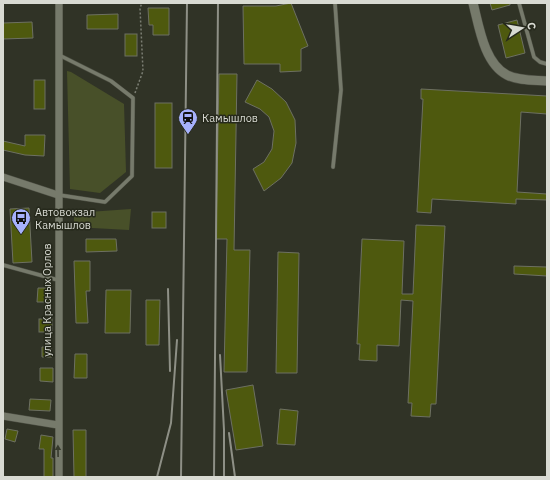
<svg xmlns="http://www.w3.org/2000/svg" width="550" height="480" font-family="'IBM Plex Sans',sans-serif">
<rect width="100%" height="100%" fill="#303326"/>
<g fill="#485029">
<polygon points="67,71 71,72 124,104 126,172 100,193 70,189"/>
<polygon points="131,209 129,230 74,227 74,213"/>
</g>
<g fill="#4e590e" stroke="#6d7062">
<polygon points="291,3 308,46 301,49 301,71 280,72 280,64 244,64 243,6 276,6"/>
<polygon points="490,3 510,3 510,5 492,10"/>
<polygon points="148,8 169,8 169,35 153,35 153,25 149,25"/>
<polygon points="118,14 118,29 87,29 87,15"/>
<polygon points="517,20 525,53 506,58 498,25"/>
<polygon points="32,22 33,38 3,39 3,23"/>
<rect x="125" y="34" width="12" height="22"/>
<polygon points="219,74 237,74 234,250 250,250 247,372 224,372 227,239 216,239"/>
<rect x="34" y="80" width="11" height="29"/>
<polygon points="257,80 272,89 286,102 295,120 296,143 292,163 281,178 264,191 253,169 264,162 272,149 274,131 269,117 260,109 245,102"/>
<polygon points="421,89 547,96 547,114 521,112 517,192 547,194 547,200 516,199 516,204 432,199 431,213 417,212 423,99 421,99"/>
<rect x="155" y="103" width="17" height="65"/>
<polygon points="25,135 45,135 44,156 25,155 3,150 3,141 25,146"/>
<polygon points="29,208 32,262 13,263 10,209"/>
<rect x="152" y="212" width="14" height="16"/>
<polygon points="416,225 445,226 436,404 431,404 430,417 411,416 412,403 408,403 413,301 401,300 399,346 377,345 377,361 359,360 360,344 357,344 362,239 404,241 402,294 413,294"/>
<polygon points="86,239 116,239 117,251 86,252"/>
<polygon points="278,252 299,253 297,373 276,373"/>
<polygon points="74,261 90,261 90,291 86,291 88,323 76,323"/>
<polygon points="514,266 547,267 547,276 514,274"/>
<polygon points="38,288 50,288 50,302 37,302"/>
<polygon points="106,290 131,290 130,333 105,333"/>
<polygon points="146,300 160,300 159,345 146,345"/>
<rect x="39" y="319" width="13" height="13"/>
<polygon points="42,347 51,347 52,357 42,357"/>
<polygon points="75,354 87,354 87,378 74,378"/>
<polygon points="40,368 53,368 53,382 40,381"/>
<polygon points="253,385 263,446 236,450 226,390"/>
<polygon points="30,399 51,400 50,411 29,410"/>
<polygon points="280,409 298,411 295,445 277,444"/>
<polygon points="7,429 18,431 15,442 5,439"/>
<polygon points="73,430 86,430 86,477 74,477"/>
<polygon points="41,435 53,437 51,458 53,458 53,477 44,477 44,449 39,449"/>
</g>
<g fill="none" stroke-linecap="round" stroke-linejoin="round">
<defs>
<g id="lane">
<polyline points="519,3 534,57 540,62 547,64"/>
<polyline points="59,55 111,81 133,98 132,176 105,202 59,195"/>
<polyline points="333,167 341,90 335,3"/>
<polyline points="3,265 58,280"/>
</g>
<g id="street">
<polyline points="3,177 58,195"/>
<polyline points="3,416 58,425"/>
<polyline points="59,477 59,3"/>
</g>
<path id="secondary" d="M473 3C479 26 484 63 507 75 519 81 534 80 547 81"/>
</defs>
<use href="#lane" stroke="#4e5045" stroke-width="4.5"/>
<use href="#street" stroke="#4e5045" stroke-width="8"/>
<use href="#secondary" stroke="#4e5045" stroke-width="10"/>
<polyline stroke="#7b7e73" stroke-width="1.5" stroke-dasharray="2 2" stroke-linecap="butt" points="135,93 143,71 140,8 142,3"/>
<use href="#lane" stroke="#767a6b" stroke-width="3.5"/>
<use href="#street" stroke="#767a6b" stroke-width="7"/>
<use href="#secondary" stroke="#767a6b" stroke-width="9"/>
<g stroke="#8e9086" stroke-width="2">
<polyline points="168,289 170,371"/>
<polyline points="220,355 224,430 224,477"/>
<polyline points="229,433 235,477"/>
<polyline points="157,477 171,423 177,340"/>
<polyline points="181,477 187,3"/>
<polyline points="214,477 218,3"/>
</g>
</g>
<defs><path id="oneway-solid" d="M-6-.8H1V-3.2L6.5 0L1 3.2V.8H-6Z"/></defs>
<use fill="#36392c" href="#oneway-solid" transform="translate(58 451) rotate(-91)"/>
<defs>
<symbol id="station-pin" viewBox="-11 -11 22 30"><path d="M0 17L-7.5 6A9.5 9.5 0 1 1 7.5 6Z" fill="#a6b1fc" stroke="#26291c"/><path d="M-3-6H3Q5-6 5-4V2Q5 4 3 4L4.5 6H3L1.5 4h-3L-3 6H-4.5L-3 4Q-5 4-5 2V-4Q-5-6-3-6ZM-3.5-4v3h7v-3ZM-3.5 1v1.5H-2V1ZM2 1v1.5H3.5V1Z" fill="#111"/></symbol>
<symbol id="bus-pin" viewBox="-11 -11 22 30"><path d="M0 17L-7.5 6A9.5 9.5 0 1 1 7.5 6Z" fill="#a6b1fc" stroke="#26291c"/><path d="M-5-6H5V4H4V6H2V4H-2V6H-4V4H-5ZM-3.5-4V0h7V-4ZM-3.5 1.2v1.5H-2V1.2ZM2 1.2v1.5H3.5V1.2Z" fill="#111"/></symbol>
</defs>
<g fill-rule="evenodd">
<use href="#station-pin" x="177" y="107" width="22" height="30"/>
<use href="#bus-pin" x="10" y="207" width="22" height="30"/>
</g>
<g text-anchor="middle" stroke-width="3" stroke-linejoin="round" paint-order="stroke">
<g font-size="11" fill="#d8dad2" stroke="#26291c" text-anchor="start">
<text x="202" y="122">Камышлов</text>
<text x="35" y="216">Автовокзал<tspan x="35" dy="13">Камышлов</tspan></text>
</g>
<g font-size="11" fill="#d8dad2" stroke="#26291c">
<text transform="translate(47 300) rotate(-90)" y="4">улица Красных Орлов</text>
</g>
</g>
<rect width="550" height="480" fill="none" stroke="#d8dad2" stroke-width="8"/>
<g transform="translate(522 28) rotate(78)" stroke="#26291c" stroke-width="3" paint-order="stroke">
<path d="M0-3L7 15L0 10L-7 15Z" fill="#d8dad2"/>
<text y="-6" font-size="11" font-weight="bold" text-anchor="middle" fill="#d8dad2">С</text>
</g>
</svg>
